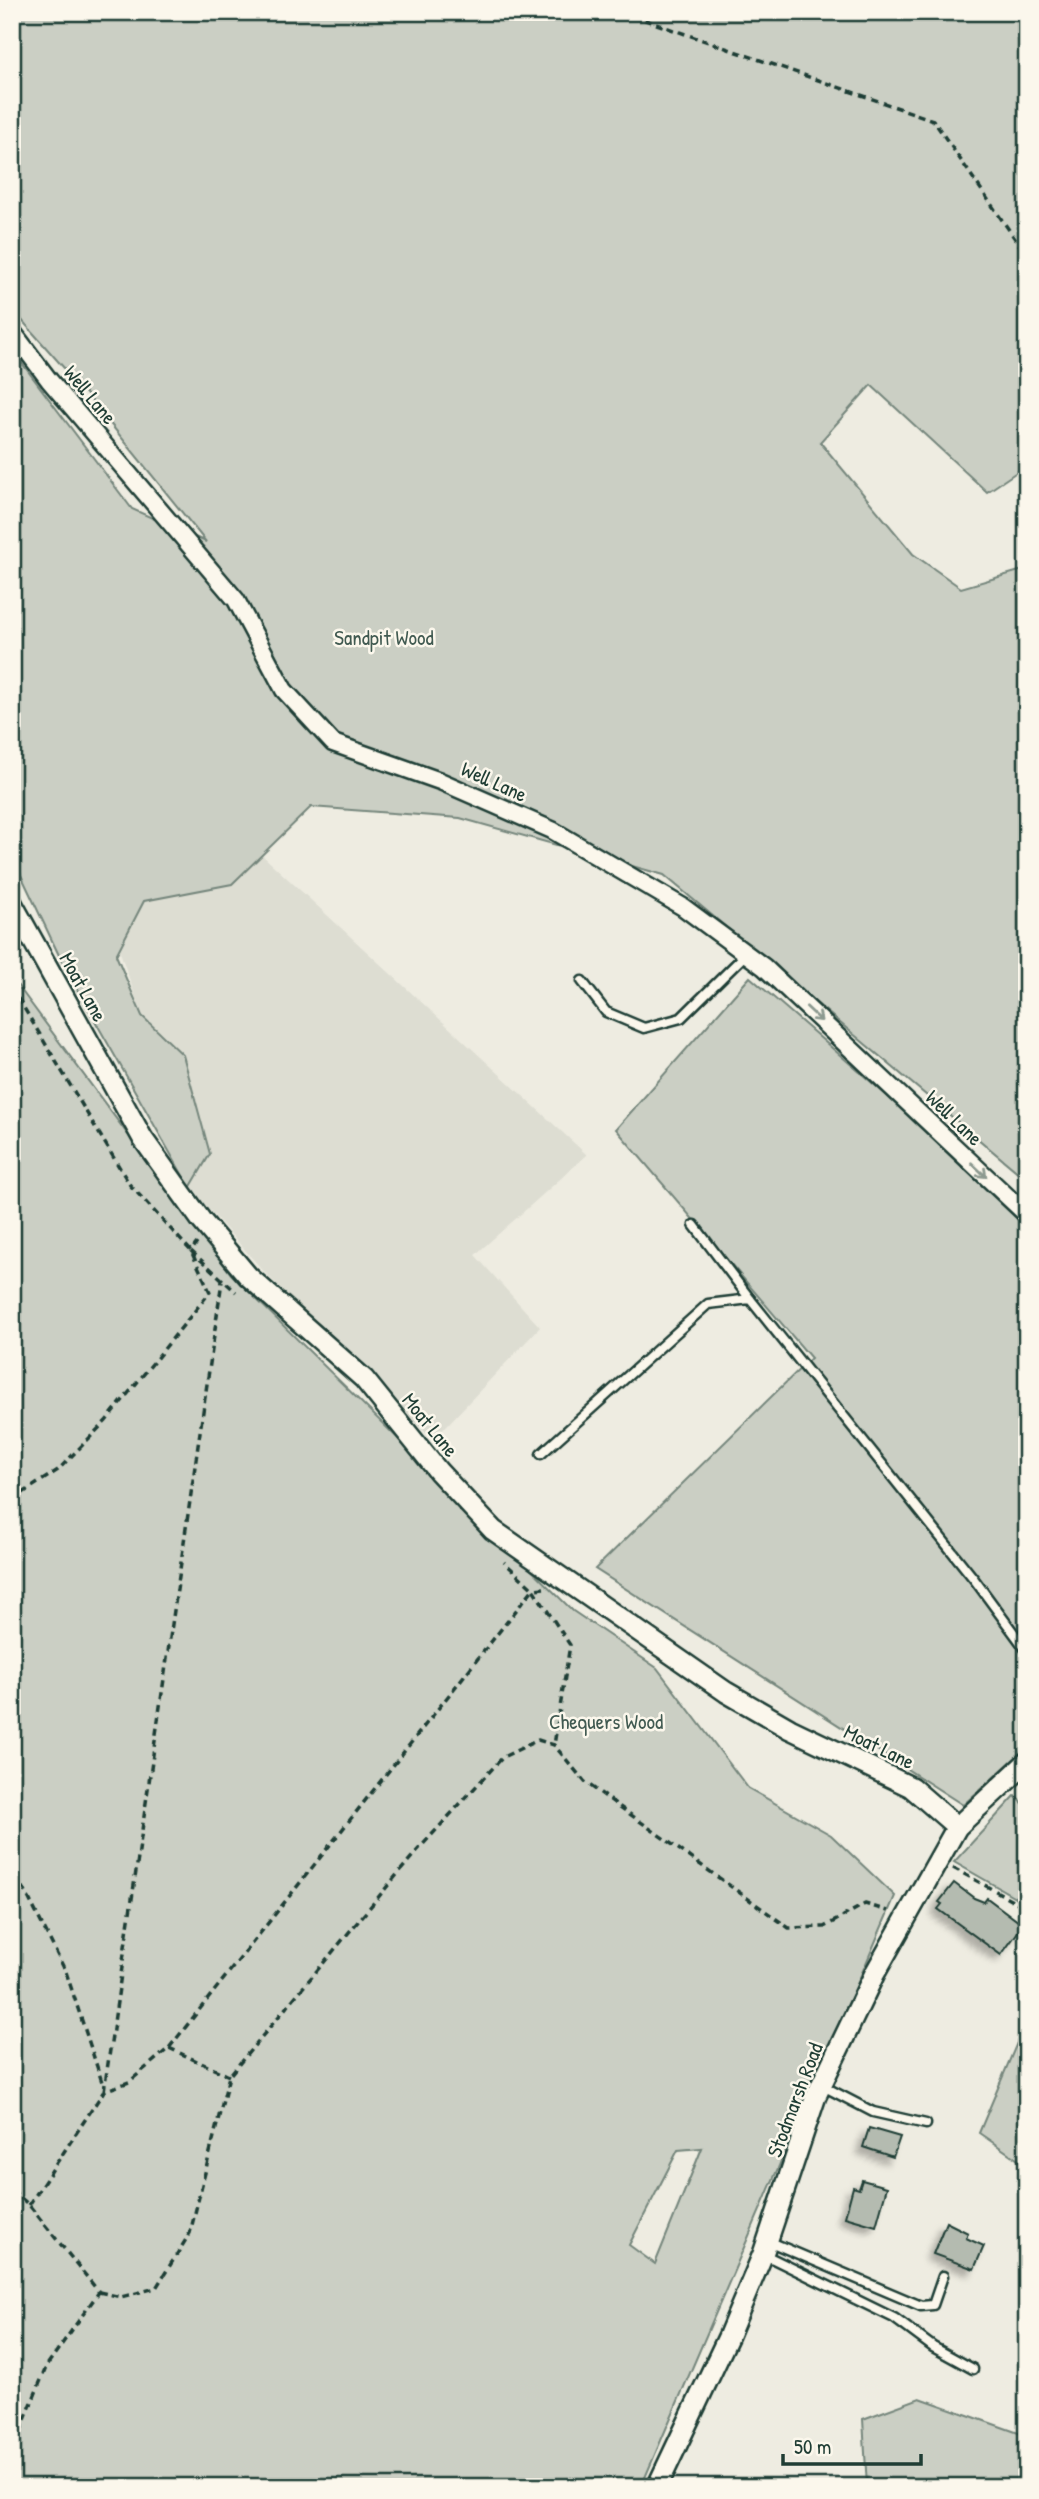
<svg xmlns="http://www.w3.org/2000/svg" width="1039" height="2499" font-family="'Patrick Hand',sans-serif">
<defs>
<filter id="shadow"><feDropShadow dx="-6" dy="6" stdDeviation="3.5" flood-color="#0004"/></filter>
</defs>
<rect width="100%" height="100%" fill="#eeece1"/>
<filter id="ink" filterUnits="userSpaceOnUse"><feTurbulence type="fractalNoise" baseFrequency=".0143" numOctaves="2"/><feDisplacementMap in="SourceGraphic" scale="14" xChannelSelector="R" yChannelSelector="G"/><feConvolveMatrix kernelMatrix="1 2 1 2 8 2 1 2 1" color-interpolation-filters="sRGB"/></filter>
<g filter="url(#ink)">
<polygon fill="#ddddd2" points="262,855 587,1155 475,1255 540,1327 433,1440 266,1274 190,1188 210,1154 183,1055 142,1016 119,949 144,901 232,884"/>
<g fill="#cbcfc4" stroke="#75867c" stroke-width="2" fill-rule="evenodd">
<path d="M12 12H1027V1180L664 875 460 818 311 807 232 884 144 901 116 955 142 1016 183 1055 210 1154 190 1188 65 968 12 856V350L132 509 206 542 79 385 12 309ZM871 385 987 492 1021 469 1023 570 961 588 913 554 820 442Z"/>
<polygon points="750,977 1027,1217 1027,1747 963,1805 595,1569 811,1358 616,1129"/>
<path d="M18 986 231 1274 573 1611 657 1668 748 1788 831 1835 895 1896 641 2487H12V1415L15 1418 12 1413V989ZM702 2148 655 2264 629 2245 678 2150Z"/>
<polygon points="1015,1796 1027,1807 1027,1904 954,1862"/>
<polygon points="1027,2019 1027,2166 979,2133"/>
<polygon points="920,2398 1027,2436 1027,2487 867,2487 863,2419"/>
</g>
<g fill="#b4bbb0" stroke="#1f3d34" stroke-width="2" filter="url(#shadow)">
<polygon points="954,1883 974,1898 984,1902 987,1898 1023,1925 1001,1955 938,1909 942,1904 939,1902"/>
<polygon points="869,2128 900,2137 893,2157 863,2147"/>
<polygon points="862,2180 887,2187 876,2226 845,2217 853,2187 859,2189"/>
<polygon points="946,2222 968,2233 966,2238 984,2246 974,2269 933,2254"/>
</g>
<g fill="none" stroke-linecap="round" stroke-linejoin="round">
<defs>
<g id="service">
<polyline points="582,981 606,1012 644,1028 681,1018 746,954"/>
<polyline points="694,1225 750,1299"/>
<polyline points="541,1454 708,1304 750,1299 974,1579 1027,1651"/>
<polyline points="821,2085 873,2112 926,2124"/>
<polyline points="768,2241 921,2306 933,2305 943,2276"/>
<polyline points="763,2254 894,2318 933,2347 973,2369"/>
</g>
<polyline id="minor" points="12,331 49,380 236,600 284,690 333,743 440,781 552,830 683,907 764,967 1027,1215"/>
<g id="tertiary">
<polyline points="12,903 143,1139 201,1220 248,1276 364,1379 438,1471 493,1530 726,1692 790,1729 911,1787 957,1827"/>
<polyline points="657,2487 729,2335 763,2254 816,2096 875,1973 957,1827 1027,1762"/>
</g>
</defs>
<use href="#service" stroke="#1f3d34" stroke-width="13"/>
<use href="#minor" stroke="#1f3d34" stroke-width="21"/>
<use href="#tertiary" stroke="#1f3d34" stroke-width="24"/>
<g stroke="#1f3d34" stroke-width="3.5" stroke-dasharray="7 5" stroke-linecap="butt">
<polyline points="622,12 933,120 1027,256"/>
<polyline points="12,988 130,1185 191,1251 197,1243"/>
<polyline points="191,1251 236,1292"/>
<polyline points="12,1500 58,1470 106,1421 210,1292 192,1253"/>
<polyline points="544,1588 533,1589 570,1645 554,1745"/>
<polyline points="12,1865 66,1972 103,2085"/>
<polyline points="953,1868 1027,1908"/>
<polyline points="169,2048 229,2076"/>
<polyline points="104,2091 222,1281"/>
<polyline points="12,2190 29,2205 99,2292 47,2365 12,2452"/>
<polyline points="29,2205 104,2091 129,2082 169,2048 533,1589 504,1562"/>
<polyline points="99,2292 121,2297 156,2288 190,2233 229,2076 416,1852 503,1757 538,1740 554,1745 585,1782 789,1928 824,1927 865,1904 888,1911"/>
</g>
<use href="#service" stroke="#fbf7ec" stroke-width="8"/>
<use href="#minor" stroke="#fbf7ec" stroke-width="16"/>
<use href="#tertiary" stroke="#fbf7ec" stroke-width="19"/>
</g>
<defs><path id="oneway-shaft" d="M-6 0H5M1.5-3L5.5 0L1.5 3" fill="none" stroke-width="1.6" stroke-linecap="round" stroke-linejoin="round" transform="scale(1.75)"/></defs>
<g stroke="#8d9a90">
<use href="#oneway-shaft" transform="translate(814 1014) rotate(43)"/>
<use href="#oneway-shaft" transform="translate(979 1170) rotate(44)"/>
</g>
</g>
<g text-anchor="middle" stroke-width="5" stroke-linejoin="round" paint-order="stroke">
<g font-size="21" fill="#1f3d34" stroke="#fbf7ec">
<text transform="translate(90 395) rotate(50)" y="7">Well Lane</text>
<text transform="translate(494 782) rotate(24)" y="7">Well Lane</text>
<text transform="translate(83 987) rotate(61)" y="7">Moat Lane</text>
<text transform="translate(954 1118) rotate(44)" y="7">Well Lane</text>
<text transform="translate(430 1425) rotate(51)" y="7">Moat Lane</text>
<text transform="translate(879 1747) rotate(26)" y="7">Moat Lane</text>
<text transform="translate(795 2100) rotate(-69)" y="7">Stodmarsh Road</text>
</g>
<g font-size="21" fill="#415a51" stroke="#fbf7ec">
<text x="384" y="645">Sandpit Wood</text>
<text x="606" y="1729">Chequers Wood</text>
</g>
</g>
<rect width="1039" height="2499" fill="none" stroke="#fbf7ec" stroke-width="42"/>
<rect x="21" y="21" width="997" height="2457" fill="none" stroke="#1f3d34" stroke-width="2.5" filter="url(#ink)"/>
<path d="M783 2454v10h138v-10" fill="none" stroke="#1f3d34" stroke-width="3.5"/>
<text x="794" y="2454" font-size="21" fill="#1f3d34" stroke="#fbf7ec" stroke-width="5" paint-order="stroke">50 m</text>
</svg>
